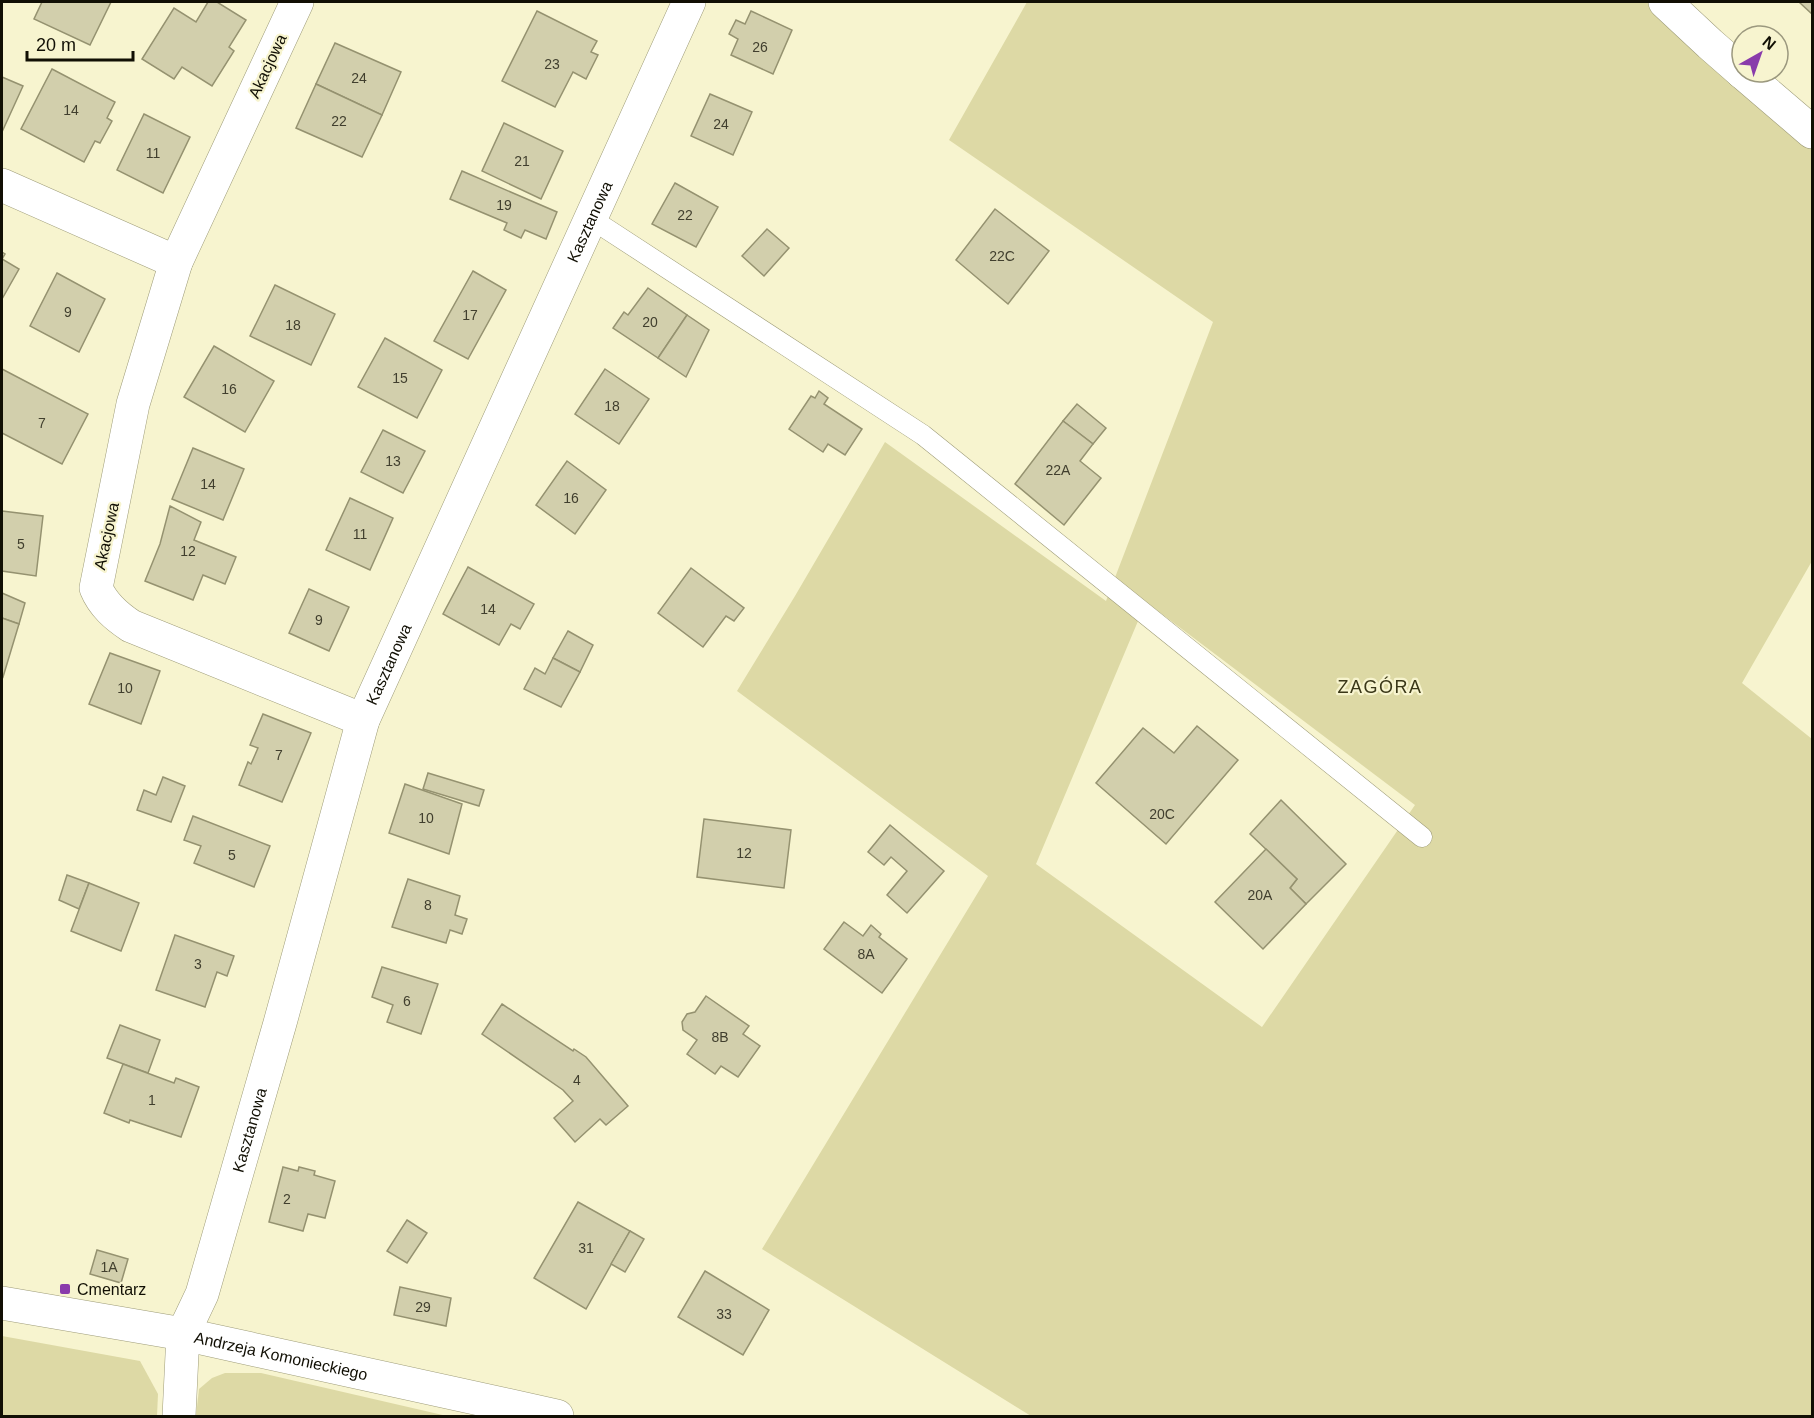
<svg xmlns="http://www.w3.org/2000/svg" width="1814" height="1418" font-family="Helvetica,sans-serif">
<rect width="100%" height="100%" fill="#f7f4cf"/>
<g fill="#ddd9a5" fill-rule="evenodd">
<path d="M1027 2H1665L1812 132V561L1742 683 1812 739V1416H1031L762 1249 988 876 737 691 795 596 885 442 1106 601 1213 322 949 140ZM1146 602 1415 805 1262 1027 1036 864Z"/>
<polygon points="2,1336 140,1361 158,1394 157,1416 2,1416"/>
<polygon points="225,1373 261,1373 447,1416 196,1416 199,1389 212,1378"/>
</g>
<g fill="#d2cfac" stroke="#959270" stroke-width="1.5">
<polygon points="42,2 111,2 90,45 34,19"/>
<polygon points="208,2 217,2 246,20 229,47 234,51 212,86 182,67 174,79 142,59 174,8 196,22"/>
<polygon points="1799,2 1812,2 1812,14"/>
<polygon points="537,11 597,41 591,52 598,55 586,79 573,72 555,107 502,81"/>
<polygon points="751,11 792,30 773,74 731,55 738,39 729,34 736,20 745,24"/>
<polygon points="335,43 401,72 382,115 316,84"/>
<polygon points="52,69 115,102 107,118 112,121 100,143 95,141 84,162 21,129"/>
<polygon points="2,77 23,86 2,132"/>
<polygon points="316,84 382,115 362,157 296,128"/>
<polygon points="710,94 752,112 733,155 691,136"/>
<polygon points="144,114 190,137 163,193 117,170"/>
<polygon points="504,123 563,151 541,199 482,171"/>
<polygon points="462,171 557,212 546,239 525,230 521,238 504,230 507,223 450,199"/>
<polygon points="675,183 718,207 696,247 652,224"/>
<polygon points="995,209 1049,251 1008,304 956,260"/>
<polygon points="767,229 789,248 764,276 742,256"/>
<polygon points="2,252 5,254 2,259 19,269 2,299"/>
<polygon points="473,271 506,290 468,359 434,341"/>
<polygon points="57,273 105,299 79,352 30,326"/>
<polygon points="275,285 335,314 311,365 250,336"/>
<polygon points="648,288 687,315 658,358 613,328 624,312 628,315"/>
<polygon points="687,315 709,330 686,377 658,358"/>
<polygon points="385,338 442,370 417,418 358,387"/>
<polygon points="214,346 274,381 245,432 184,397"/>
<polygon points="2,369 88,414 62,464 2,433"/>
<polygon points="605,369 649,399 619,444 575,414"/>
<polygon points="819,391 828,398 824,404 862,429 845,455 828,444 823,452 789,429 811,396 815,398"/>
<polygon points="1077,404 1106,428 1093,444 1063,421"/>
<polygon points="1063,421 1093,444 1080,461 1101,478 1064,525 1015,484"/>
<polygon points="383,430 425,451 403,493 361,472"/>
<polygon points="193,448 244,469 223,520 172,499"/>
<polygon points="567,461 606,490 575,534 536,505"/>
<polygon points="350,498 393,518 370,570 326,550"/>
<polygon points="170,506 201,522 194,540 236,557 225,584 203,575 193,600 145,581 160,544"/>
<polygon points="2,511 43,516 36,576 2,571"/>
<polygon points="468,567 534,604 520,629 511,624 499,645 443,614"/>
<polygon points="691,568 744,608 734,621 726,616 703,647 658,613"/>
<polygon points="309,589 349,607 329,651 289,633"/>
<polygon points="2,593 25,603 19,624 2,618"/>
<polygon points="2,618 19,624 3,677 2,676"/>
<polygon points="568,631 593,645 580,672 553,658"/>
<polygon points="110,653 160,671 141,724 89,704"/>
<polygon points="553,658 580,672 561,707 524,689 535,668 545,674"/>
<polygon points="263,714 311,733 282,802 239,785 248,762 251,764 258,748 250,745"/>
<polygon points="1197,726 1238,760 1166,844 1096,783 1143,728 1174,753"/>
<polygon points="428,773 484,790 479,806 423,789"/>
<polygon points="163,777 185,786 171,822 137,810 144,790 156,795"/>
<polygon points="405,784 462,804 449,854 389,833"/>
<polygon points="1281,800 1346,864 1306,904 1290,888 1297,879 1250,834"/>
<polygon points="193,816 270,846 254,887 194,863 201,846 184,840"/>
<polygon points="704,819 791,830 784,888 697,877"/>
<polygon points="890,825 944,871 907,913 887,895 907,871 891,857 884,865 868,852"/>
<polygon points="1266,849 1297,879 1290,888 1306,904 1263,949 1215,902"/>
<polygon points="67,875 89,883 79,909 59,900"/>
<polygon points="408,879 460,896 455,915 467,919 462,934 450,930 446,943 392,927"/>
<polygon points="89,883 139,903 121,951 71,931"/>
<polygon points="844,922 863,936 871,925 881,934 879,937 907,959 882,993 824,949"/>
<polygon points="175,935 234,956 227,976 217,972 205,1007 156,990"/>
<polygon points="382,967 438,984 421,1034 387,1022 393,1005 372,997"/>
<polygon points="706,996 749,1026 743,1034 760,1046 738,1077 721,1066 715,1074 687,1054 697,1040 683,1030 682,1022 687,1014 695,1012"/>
<polygon points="502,1004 573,1051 574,1049 586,1057 628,1106 606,1125 600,1119 575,1142 554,1118 573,1101 563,1090 482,1034"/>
<polygon points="120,1025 160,1040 148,1073 107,1058"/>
<polygon points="123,1064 174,1083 176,1078 199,1087 181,1137 130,1120 129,1123 104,1113"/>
<polygon points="283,1167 298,1171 299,1167 315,1171 314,1175 335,1181 325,1218 308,1214 303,1231 269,1222"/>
<polygon points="578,1202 630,1231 586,1309 534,1278"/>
<polygon points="407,1220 427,1233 407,1263 387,1251"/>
<polygon points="630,1231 644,1239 625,1272 611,1264"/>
<polygon points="97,1250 128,1259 121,1283 90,1274"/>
<polygon points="705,1271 769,1310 743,1355 678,1317"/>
<polygon points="400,1287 451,1298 446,1326 394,1315"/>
</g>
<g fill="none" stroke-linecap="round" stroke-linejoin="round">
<defs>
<polyline id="service" points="590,218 923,435 1422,837"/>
<g id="minor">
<path d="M297 2 176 262 133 404 96 588C103 605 116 616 131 626L363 720"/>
<polyline points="1665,2 1710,44 1742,72"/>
<polyline points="1742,72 1812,132"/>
<polyline points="2,185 176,262"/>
<path id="s1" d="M179 1416 183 1334 202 1294 280 1023 363 720 689 2"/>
</g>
<g id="tertiary">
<path id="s2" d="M2 1303 183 1334 557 1416"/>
</g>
</defs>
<use href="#service" stroke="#9e9c79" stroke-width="21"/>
<use href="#minor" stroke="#9e9c79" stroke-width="34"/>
<use href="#tertiary" stroke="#9e9c79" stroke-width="34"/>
<use href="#service" stroke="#fff" stroke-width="20"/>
<use href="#minor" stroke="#fff" stroke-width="33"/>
<use href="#tertiary" stroke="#fff" stroke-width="33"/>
</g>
<rect fill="#893bab" stroke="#f7f4cf" stroke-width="2" x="59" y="1283" width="12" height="12" rx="3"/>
<g text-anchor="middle" stroke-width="4.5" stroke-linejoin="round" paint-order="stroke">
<g font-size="14" fill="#413f2e">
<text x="760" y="52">26</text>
<text x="552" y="69">23</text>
<text x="359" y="83">24</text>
<text x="71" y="115">14</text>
<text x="339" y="126">22</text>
<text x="721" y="129">24</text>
<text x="153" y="158">11</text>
<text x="522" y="166">21</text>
<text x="504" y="210">19</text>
<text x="685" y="220">22</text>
<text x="1002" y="261">22C</text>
<text x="68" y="317">9</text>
<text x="470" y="320">17</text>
<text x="650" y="327">20</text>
<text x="293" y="330">18</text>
<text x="400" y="383">15</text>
<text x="229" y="394">16</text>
<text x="612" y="411">18</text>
<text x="42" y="428">7</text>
<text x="393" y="466">13</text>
<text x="1058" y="475">22A</text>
<text x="208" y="489">14</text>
<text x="571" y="503">16</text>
<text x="360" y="539">11</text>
<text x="21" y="549">5</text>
<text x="188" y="556">12</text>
<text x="488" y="614">14</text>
<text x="319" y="625">9</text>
<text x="125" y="693">10</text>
<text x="279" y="760">7</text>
<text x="1162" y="819">20C</text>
<text x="426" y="823">10</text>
<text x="744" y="858">12</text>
<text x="232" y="860">5</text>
<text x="1260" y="900">20A</text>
<text x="428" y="910">8</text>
<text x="866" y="959">8A</text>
<text x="198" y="969">3</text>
<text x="407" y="1006">6</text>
<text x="720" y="1042">8B</text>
<text x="577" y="1085">4</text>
<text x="152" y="1105">1</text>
<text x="287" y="1204">2</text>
<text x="586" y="1253">31</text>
<text x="109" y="1272">1A</text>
<text x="423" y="1312">29</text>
<text x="724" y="1319">33</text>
</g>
<g font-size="16" fill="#110f04" stroke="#f7f4cf">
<text transform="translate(267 66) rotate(-65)" y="6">Akacjowa</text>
<text dy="6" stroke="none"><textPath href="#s1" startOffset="1270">Kasztanowa</textPath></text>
<text transform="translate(106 536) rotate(-78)" y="6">Akacjowa</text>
<text dy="6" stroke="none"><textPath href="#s1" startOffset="784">Kasztanowa</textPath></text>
<text dy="6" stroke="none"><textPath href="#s1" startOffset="297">Kasztanowa</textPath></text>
<text dy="6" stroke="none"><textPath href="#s2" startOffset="284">Andrzeja Komonieckiego</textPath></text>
</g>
<g font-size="16" fill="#110f04" stroke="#f7f4cf" text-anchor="start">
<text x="77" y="1295">Cmentarz</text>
</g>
<g font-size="18" letter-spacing="1.5" fill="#3a3718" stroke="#f7f4cf">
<text x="1380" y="693">ZAGÓRA</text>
</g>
</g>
<rect width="1814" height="1418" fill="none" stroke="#110f04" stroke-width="6"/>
<g transform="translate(1760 54) rotate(40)"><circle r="28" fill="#f7f4cf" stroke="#9b987e" stroke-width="1.5"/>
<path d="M0-4.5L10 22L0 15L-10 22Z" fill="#893bab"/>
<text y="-9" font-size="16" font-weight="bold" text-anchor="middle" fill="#110f04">N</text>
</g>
<path d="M27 51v9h106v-9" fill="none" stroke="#110f04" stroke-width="3"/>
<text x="36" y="51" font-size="18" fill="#110f04" stroke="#f7f4cf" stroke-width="4.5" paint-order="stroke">20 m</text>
</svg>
